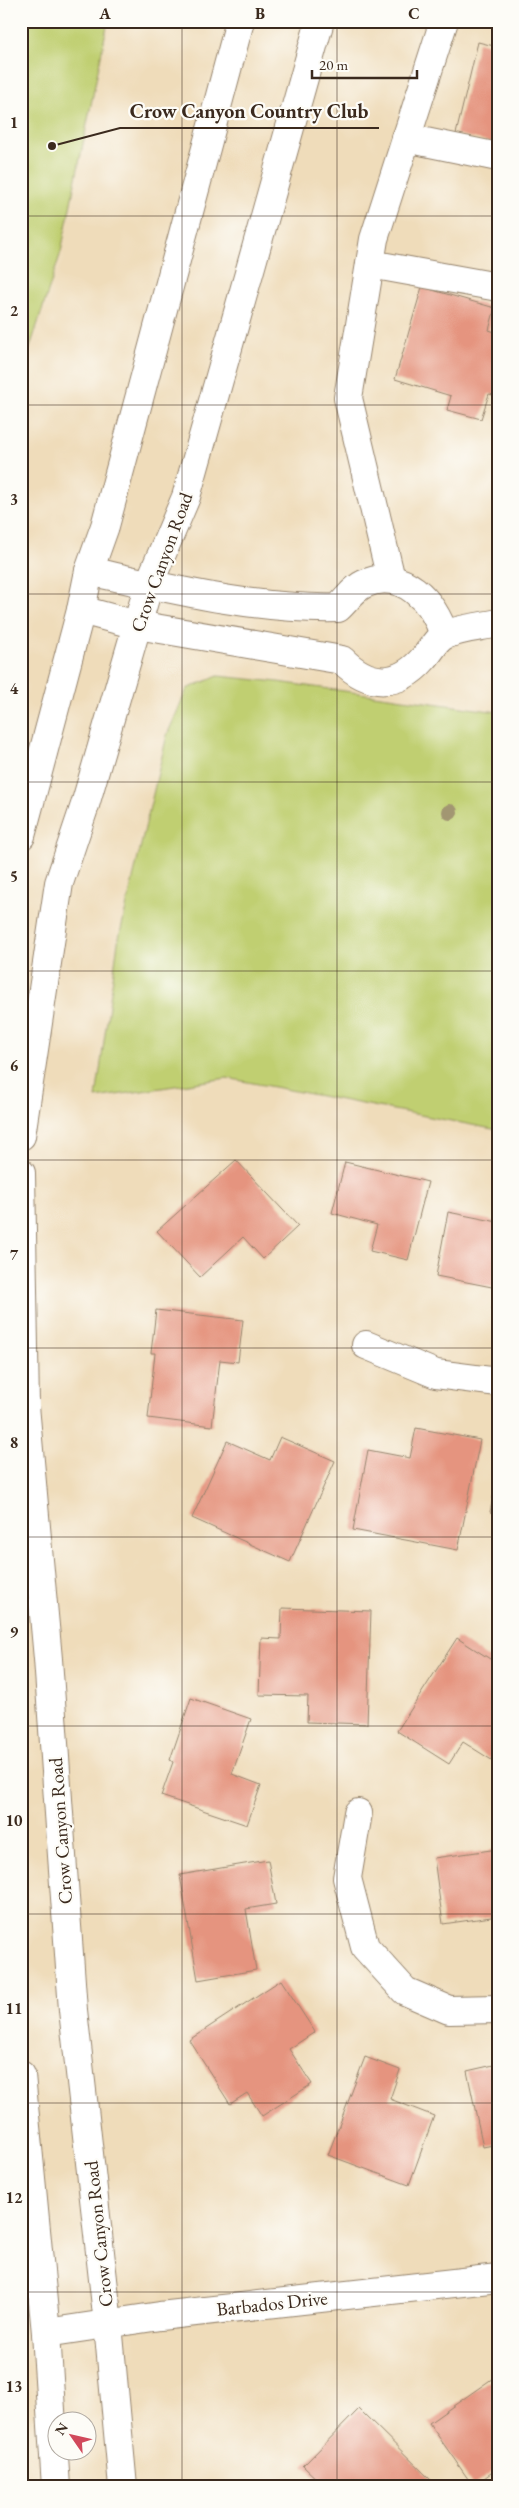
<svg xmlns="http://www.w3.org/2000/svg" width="519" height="2508" font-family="'EB Garamond',serif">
<rect width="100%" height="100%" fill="#fdfcf7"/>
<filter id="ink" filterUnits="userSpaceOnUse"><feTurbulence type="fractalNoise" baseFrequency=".02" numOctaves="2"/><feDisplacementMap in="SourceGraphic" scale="10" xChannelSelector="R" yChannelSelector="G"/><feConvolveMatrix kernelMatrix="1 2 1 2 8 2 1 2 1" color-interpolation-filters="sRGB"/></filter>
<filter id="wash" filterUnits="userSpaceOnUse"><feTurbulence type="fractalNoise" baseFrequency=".0096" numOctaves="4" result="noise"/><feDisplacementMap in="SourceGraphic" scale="20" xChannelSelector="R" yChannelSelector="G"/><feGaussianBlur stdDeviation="1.12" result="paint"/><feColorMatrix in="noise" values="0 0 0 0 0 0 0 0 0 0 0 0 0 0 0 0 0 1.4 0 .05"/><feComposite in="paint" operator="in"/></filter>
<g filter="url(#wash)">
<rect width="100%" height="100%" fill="#efdcba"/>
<g fill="#c0cf71" stroke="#7e7c48">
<polygon points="21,21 108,21 61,252 21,375"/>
<polygon points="218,676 278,682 498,712 498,1130 227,1078 96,1098 118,942 167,735 187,689"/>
</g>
<g id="blocks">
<g fill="#e5947f">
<polygon points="478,42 498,47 498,144 456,134"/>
<polygon points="422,287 495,308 489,330 498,333 498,396 489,394 481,419 447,410 451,396 395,379"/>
<polygon points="236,1160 298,1226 263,1259 243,1237 200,1277 157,1231"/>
<polygon points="345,1162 428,1182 408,1260 370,1251 377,1225 332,1213"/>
<polygon points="448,1212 498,1222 498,1310 492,1309 497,1288 436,1276"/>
<polygon points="156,1310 243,1320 238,1362 220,1360 212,1426 148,1418 155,1353 151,1353"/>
<polygon points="416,1428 480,1440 458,1550 353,1530 368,1450 410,1458"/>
<polygon points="280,1437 335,1461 290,1562 192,1518 227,1441 270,1460"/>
<polygon points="497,1479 498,1479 498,1514 490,1512"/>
<polygon points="282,1608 371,1611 367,1724 307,1722 308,1696 259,1695 261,1638 281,1639"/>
<polygon points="457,1638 498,1664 498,1764 463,1742 449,1764 397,1731"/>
<polygon points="191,1698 251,1719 232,1774 261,1785 247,1825 161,1796 173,1762 170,1760"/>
<polygon points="498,1849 498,1916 443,1924 434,1858"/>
<polygon points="268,1860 276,1904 246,1909 256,1970 198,1980 180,1875"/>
<polygon points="281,1980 315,2032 289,2049 312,2084 262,2116 247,2093 230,2104 189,2040"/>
<polygon points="365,2057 400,2070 390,2099 434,2116 409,2185 328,2155"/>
<polygon points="498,2064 498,2144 483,2147 467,2071"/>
<polygon points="496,2376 498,2442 492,2446 498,2455 498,2468 473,2486 429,2423"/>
<polygon points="359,2409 437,2486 436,2487 319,2487 322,2484 303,2466"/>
</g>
</g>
</g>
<g filter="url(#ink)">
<use href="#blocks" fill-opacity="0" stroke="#95836c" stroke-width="1"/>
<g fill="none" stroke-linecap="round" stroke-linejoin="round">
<defs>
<g id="minor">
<polyline points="406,138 498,157"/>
<polyline points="370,264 498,287"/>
<path d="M89 571C171 589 254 610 338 608 347 600 353 589 364 584 402 566 434 602 444 635"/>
<polyline points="391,579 348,398 374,239 444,21"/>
<path d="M81 610 137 625 342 660C369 687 398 688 424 658 431 651 436 639 445 635 461 628 481 627 498 623"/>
<polyline points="366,1345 436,1374 498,1382"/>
<polyline points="358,1813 347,1878 365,1947 405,1991 449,2010 498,2009"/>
<polyline points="46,2333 160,2316 498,2278"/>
</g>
<g id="major">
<polyline points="21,836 81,610 89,571 105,526 240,21"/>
<polyline points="21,1136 59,883 85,805 149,584 186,497 320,21"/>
<polyline points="21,1173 25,1406 48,1659 73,2010 108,2324 123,2487"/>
<polyline points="21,2075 46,2333 56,2487"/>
</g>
</defs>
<use href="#minor" stroke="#95836c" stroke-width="30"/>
<use href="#major" stroke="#95836c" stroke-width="30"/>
<use href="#minor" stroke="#fff" stroke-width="28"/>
<use href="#major" stroke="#fff" stroke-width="28"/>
</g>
<circle fill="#a29672" cx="450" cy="812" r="8"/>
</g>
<path fill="none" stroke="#3b2a1e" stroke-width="1" stroke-opacity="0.55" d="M182 21V2487M337 21V2487M21 216H498M21 405H498M21 594H498M21 782H498M21 971H498M21 1160H498M21 1348H498M21 1537H498M21 1726H498M21 1914H498M21 2103H498M21 2292H498"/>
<g text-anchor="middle" stroke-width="4.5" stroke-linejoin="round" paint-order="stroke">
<g font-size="19" fill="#3b2a1e" stroke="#fdfcf7">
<text transform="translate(161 562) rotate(-70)" y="7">Crow Canyon Road</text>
<text transform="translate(60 1831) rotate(-94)" y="7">Crow Canyon Road</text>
<text transform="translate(98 2234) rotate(-96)" y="7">Crow Canyon Road</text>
<text transform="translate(272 2303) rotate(-6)" y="7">Barbados Drive</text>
</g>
</g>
<path fill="none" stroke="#3b2a1e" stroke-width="2" d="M52 146L120 128H379"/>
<circle fill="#3b2a1e" stroke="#fdfcf7" stroke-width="2" cx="52" cy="146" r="5"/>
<g font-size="20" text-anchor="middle" font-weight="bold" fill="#3b2a1e" stroke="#fdfcf7" stroke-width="4.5" stroke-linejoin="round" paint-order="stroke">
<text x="249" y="118">Crow Canyon Country Club</text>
</g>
<rect width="519" height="2508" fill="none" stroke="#fdfcf7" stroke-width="55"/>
<g transform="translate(72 2436) rotate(304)"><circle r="24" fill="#fdfcf7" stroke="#afa8a0"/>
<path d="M0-4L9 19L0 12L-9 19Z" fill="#d1495b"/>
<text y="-8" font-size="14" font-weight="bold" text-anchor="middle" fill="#3b2a1e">N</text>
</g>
<path d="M312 70v8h105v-8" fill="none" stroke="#3b2a1e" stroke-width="2.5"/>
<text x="319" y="70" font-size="15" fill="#3b2a1e" stroke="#fdfcf7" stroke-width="4" paint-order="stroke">20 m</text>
<rect x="28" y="28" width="464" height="2452" fill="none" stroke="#3b2a1e" stroke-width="2"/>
<g font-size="16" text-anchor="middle" font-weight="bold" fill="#3b2a1e">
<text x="105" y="19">A</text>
<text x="260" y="19">B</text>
<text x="414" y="19">C</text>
<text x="14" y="128">1</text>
<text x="14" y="316">2</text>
<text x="14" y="505">3</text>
<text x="14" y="694">4</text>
<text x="14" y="882">5</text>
<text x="14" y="1071">6</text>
<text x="14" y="1260">7</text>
<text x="14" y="1448">8</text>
<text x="14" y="1637">9</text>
<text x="14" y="1826">10</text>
<text x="14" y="2014">11</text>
<text x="14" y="2203">12</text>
<text x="14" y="2392">13</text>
</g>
</svg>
